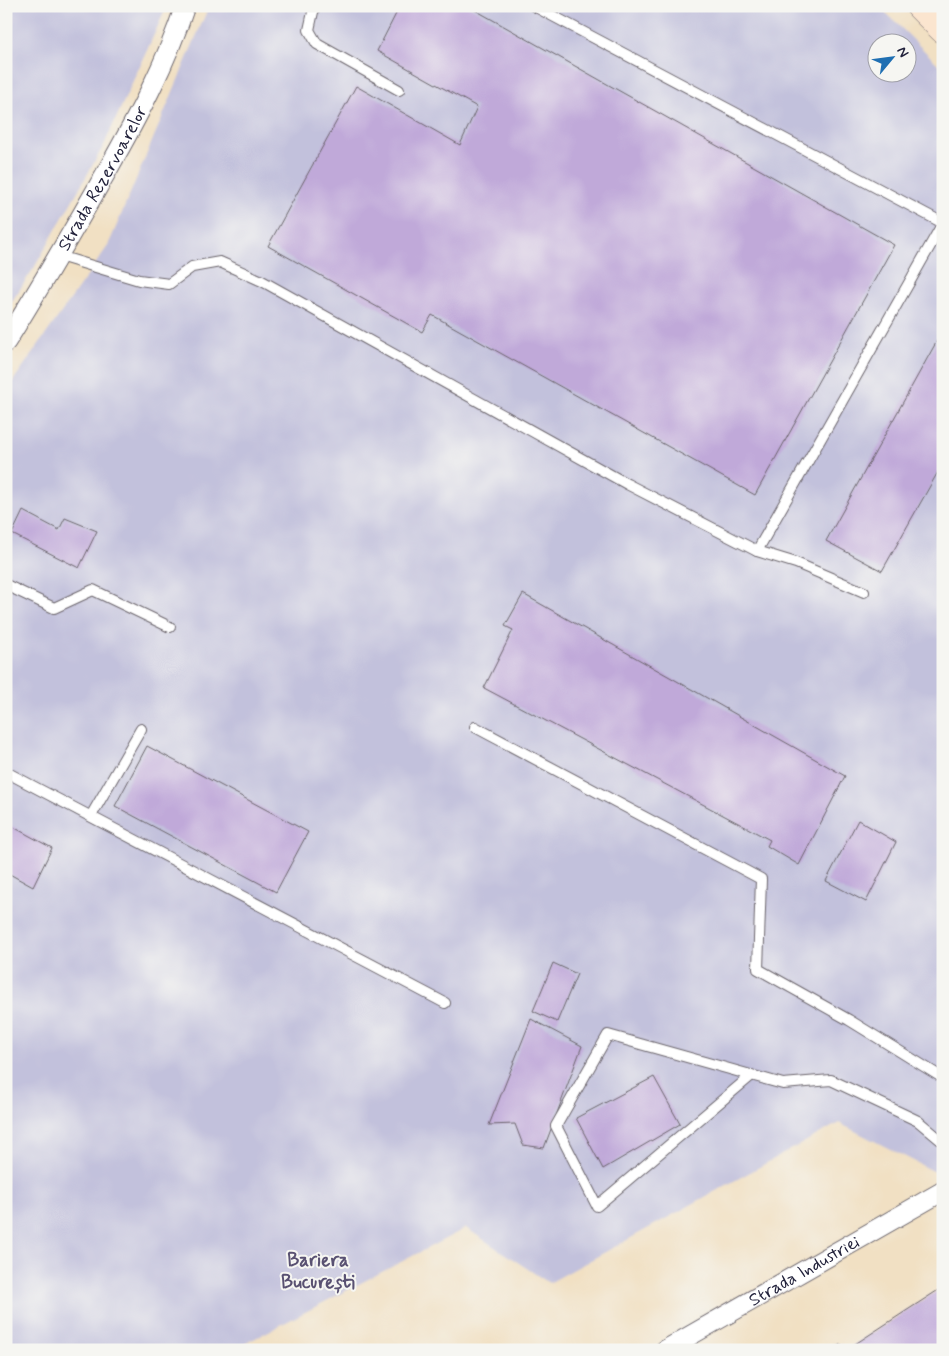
<svg xmlns="http://www.w3.org/2000/svg" width="949" height="1356" font-family="Mynerve,sans-serif">
<rect width="100%" height="100%" fill="#f6f6f2"/>
<filter id="ink" filterUnits="userSpaceOnUse"><feTurbulence type="fractalNoise" baseFrequency=".02" numOctaves="2"/><feDisplacementMap in="SourceGraphic" scale="10" xChannelSelector="R" yChannelSelector="G"/><feConvolveMatrix kernelMatrix="1 2 1 2 8 2 1 2 1" color-interpolation-filters="sRGB"/></filter>
<filter id="wash" filterUnits="userSpaceOnUse"><feTurbulence type="fractalNoise" baseFrequency=".0096" numOctaves="4" result="noise"/><feDisplacementMap in="SourceGraphic" scale="20" xChannelSelector="R" yChannelSelector="G"/><feGaussianBlur stdDeviation="1.12" result="paint"/><feColorMatrix in="noise" values="0 0 0 0 0 0 0 0 0 0 0 0 0 0 0 0 0 1.4 0 .05"/><feComposite in="paint" operator="in"/></filter>
<g filter="url(#wash)">
<rect width="100%" height="100%" fill="#f1e0c3"/>
<g fill="#c2c1dc" fill-rule="evenodd">
<polygon points="6,6 167,6 104,145 34,268 6,310"/>
<path d="M209 6H879L943 69V1172L939 1174 839 1123 549 1283 466 1228 246 1343 240 1350H6V391L108 246ZM876 42H906V72H876Z"/>
</g>
<g id="blocks">
<g fill="#c0a9d9">
<polygon points="400,6 468,6 894,245 755,495 432,315 422,332 268,246 356,86 460,145 477,107 377,51"/>
<polygon points="943,330 943,463 882,571 826,541"/>
<polygon points="23,511 59,530 65,518 97,531 79,568 12,534"/>
<polygon points="523,594 845,776 799,865 767,846 770,840 484,688 513,630 505,626"/>
<polygon points="147,746 308,832 276,892 115,806"/>
<polygon points="858,820 896,842 866,902 826,881"/>
<polygon points="6,823 52,848 33,887 6,872"/>
<polygon points="553,963 577,974 557,1022 533,1011"/>
<polygon points="531,1019 582,1046 544,1148 523,1145 515,1124 489,1125"/>
<polygon points="654,1077 680,1124 603,1169 576,1118"/>
<polygon points="943,1287 943,1350 846,1350 909,1309"/>
<polygon points="841,1344 846,1350 832,1350"/>
</g>
</g>
</g>
<g filter="url(#ink)">
<use href="#blocks" fill-opacity="0" stroke="#6a646b" stroke-width="1"/>
<g fill="none" stroke-linecap="round" stroke-linejoin="round">
<defs>
<g id="lane">
<polyline points="316,6 313,12 309,30 317,44 399,90"/>
<polyline points="534,6 943,223"/>
<polyline points="59,256 139,280 169,284 192,267 220,262 262,281 627,484 757,551 796,563 864,592"/>
<polyline points="757,551 943,223"/>
<polyline points="6,585 54,608 93,590 170,627"/>
<polyline points="475,727 761,879 758,969 849,1020 943,1078"/>
<polyline points="6,772 445,1003"/>
<polyline points="91,816 141,729"/>
<polyline points="752,1075 597,1206 556,1126 608,1035 783,1084 831,1080 918,1121 943,1142"/>
<polyline points="685,1339 691,1350"/>
</g>
<g id="street">
<path id="s1" d="M6 342C41 286 74 229 107 171 137 118 166 64 185 6"/>
<path id="s2" d="M665 1350 943 1191"/>
</g>
<polyline id="secondary" points="920,6 943,29"/>
</defs>
<use href="#lane" stroke="#6a646b" stroke-width="12"/>
<use href="#street" stroke="#6a646b" stroke-width="21"/>
<use href="#secondary" stroke="#6a646b" stroke-width="29"/>
<use href="#lane" stroke="#fff" stroke-width="10"/>
<use href="#street" stroke="#fff" stroke-width="19"/>
<use href="#secondary" stroke="#fbe5cf" stroke-width="28"/>
</g>
</g>
<g text-anchor="middle" stroke-width="4" stroke-linejoin="round" paint-order="stroke">
<g font-size="18" fill="#22223b" stroke="#f6f6f2">
<text dy="6" stroke="none"><textPath href="#s1" startOffset="190">Strada Rezervoarelor</textPath></text>
<text dy="6" stroke="none"><textPath href="#s2" startOffset="160">Strada Industriei</textPath></text>
</g>
<g font-size="19" font-weight="bold" fill="#595172" stroke="#f6f6f2">
<text x="318" y="1266">Bariera<tspan x="318" dy="22">București</tspan></text>
</g>
</g>
<rect width="949" height="1356" fill="none" stroke="#f6f6f2" stroke-width="25"/>
<g transform="translate(892 58) rotate(61)"><circle r="24" fill="#f6f6f2" stroke="#a1a1a9"/>
<path d="M0-4L9 19L0 12L-9 19Z" fill="#1f6fb2"/>
<text y="-8" font-size="14" font-weight="bold" text-anchor="middle" fill="#22223b">N</text>
</g>
</svg>
